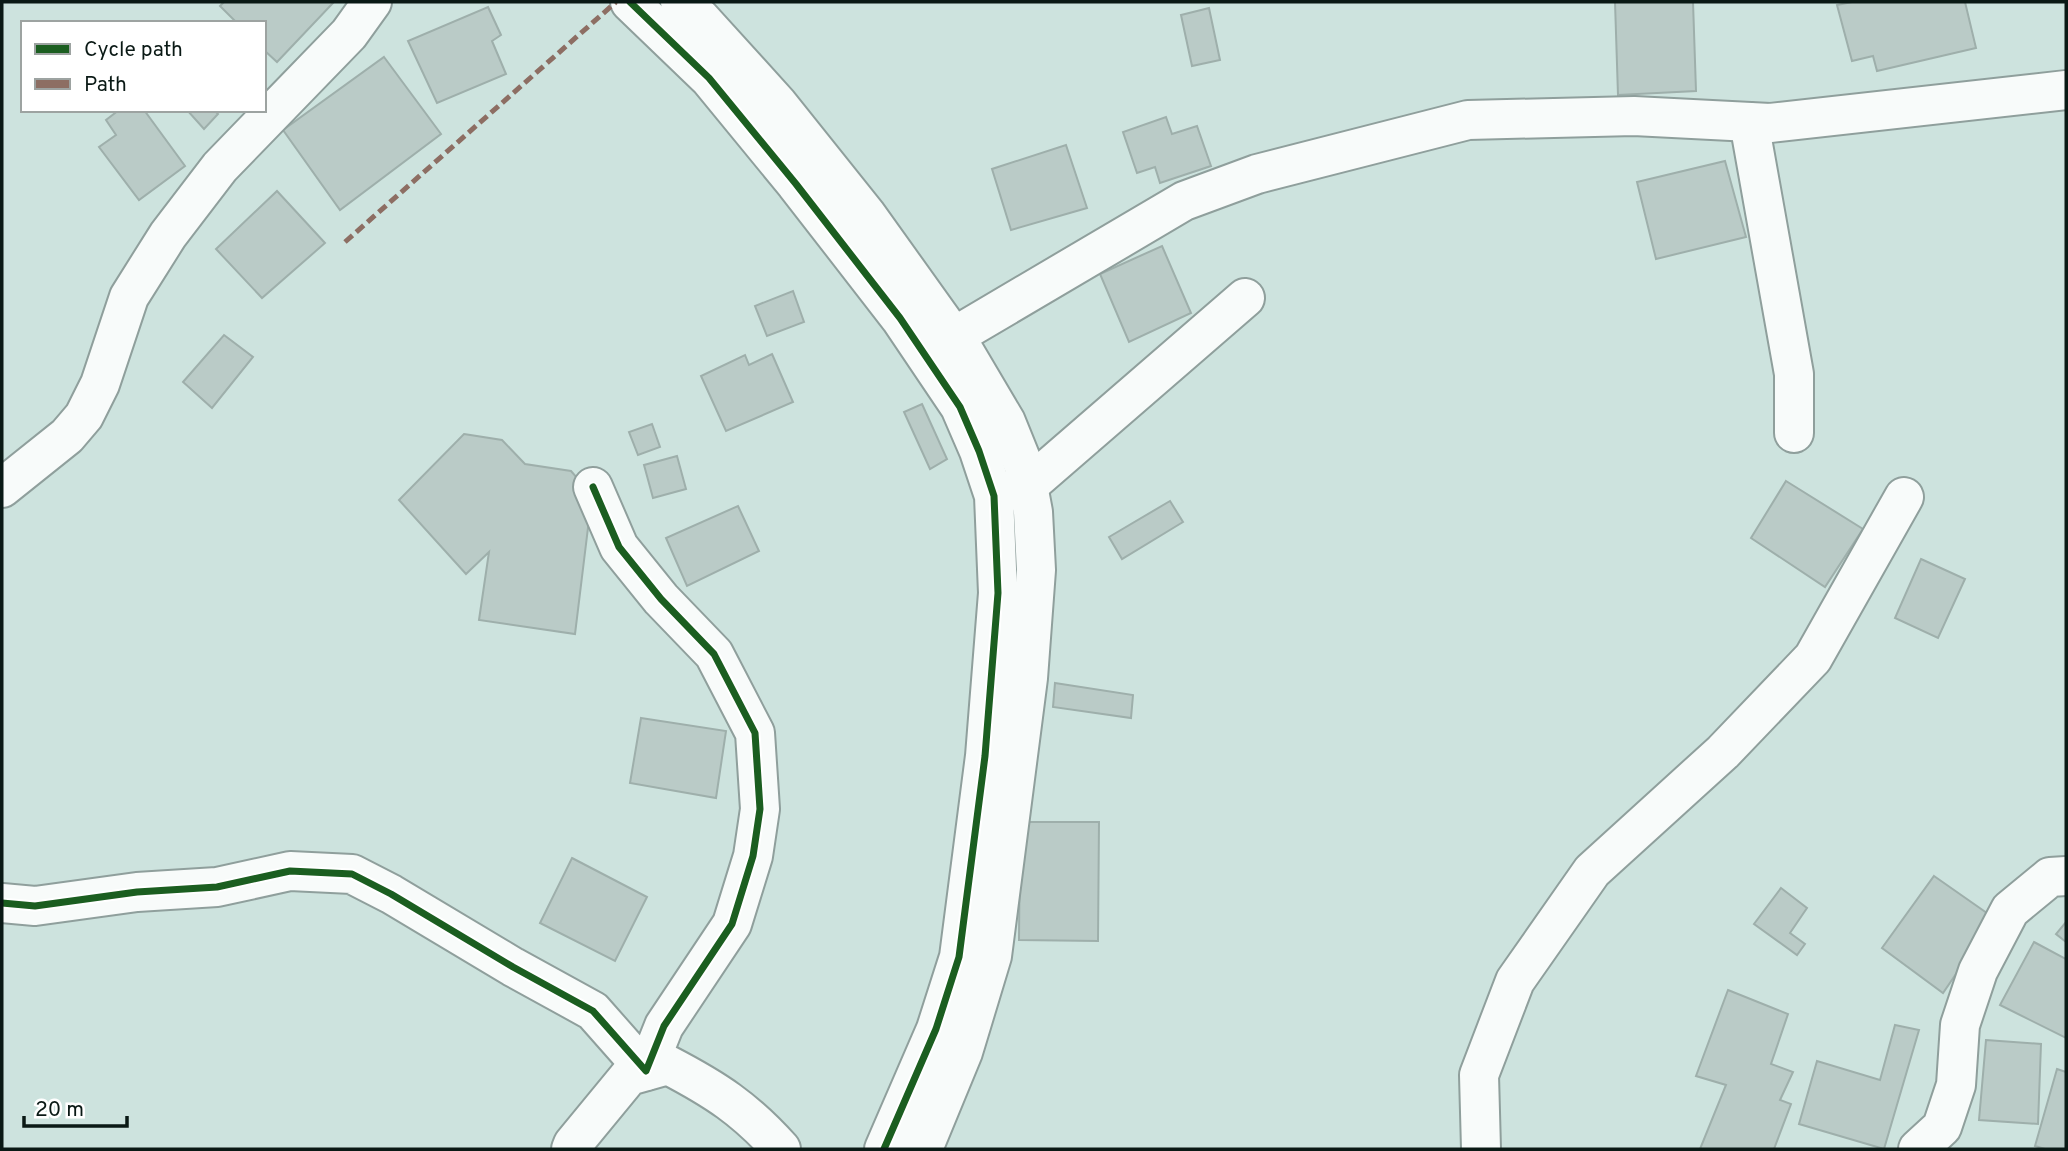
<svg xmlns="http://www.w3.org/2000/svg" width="2068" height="1151" font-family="Overpass,sans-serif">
<rect width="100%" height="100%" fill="#cde3de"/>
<g fill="#bacbc7" stroke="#9eafab" stroke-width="2">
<polygon points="224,2 332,2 333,3 277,62 264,50 264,23 237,23 220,6"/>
<polygon points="1615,2 1693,2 1696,91 1618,95"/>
<polygon points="1852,2 1965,2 1976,48 1877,71 1873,56 1852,61 1837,5"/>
<polygon points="488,7 501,35 492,41 506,74 437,103 408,41"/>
<polygon points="1209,8 1220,60 1192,66 1181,15"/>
<polygon points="384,57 441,134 340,210 283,130"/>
<polygon points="119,110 144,110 185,166 139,200 99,147 116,135 106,120"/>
<polygon points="187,110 214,110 218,114 204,129"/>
<polygon points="1166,117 1172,134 1197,126 1211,166 1160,183 1155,167 1137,173 1123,132"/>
<polygon points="1066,145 1087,208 1011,230 992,169"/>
<polygon points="1725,161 1746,237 1656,259 1637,182"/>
<polygon points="277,191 325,243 262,298 216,249"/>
<polygon points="1162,246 1191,313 1129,342 1100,274"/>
<polygon points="793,291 804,322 767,336 755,306"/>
<polygon points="224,335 253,357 212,408 183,382"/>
<polygon points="772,354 793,402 726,431 701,376 745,355 749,365"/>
<polygon points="922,404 947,459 930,469 904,412"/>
<polygon points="652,424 660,447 638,455 629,432"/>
<polygon points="464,434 502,440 525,464 571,471 592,495 575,634 479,620 489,552 466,574 399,500"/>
<polygon points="677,456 686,489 653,498 644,465"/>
<polygon points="1786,481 1863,529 1825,587 1751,538"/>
<polygon points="1170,501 1183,522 1122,559 1109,537"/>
<polygon points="738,506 759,551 687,586 666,538"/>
<polygon points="1921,559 1965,579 1938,638 1895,618"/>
<polygon points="1055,683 1133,695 1131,718 1053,707"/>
<polygon points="641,718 726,731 716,798 630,783"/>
<polygon points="1020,822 1099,822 1098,941 1019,940"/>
<polygon points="572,858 647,897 615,961 540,923"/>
<polygon points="1934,876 1994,918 1943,993 1882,948"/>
<polygon points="1781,888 1807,908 1790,933 1805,944 1797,955 1754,924"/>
<polygon points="2066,922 2066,942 2056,934"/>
<polygon points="2034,942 2066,959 2066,1038 2000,1005"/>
<polygon points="1728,990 1788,1014 1771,1064 1793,1072 1780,1100 1791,1104 1774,1149 1700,1149 1726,1085 1696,1076"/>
<polygon points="1895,1025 1919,1030 1884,1149 1799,1124 1817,1061 1880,1080"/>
<polygon points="1986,1040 2041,1044 2038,1124 1979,1120"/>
<polygon points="2057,1069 2066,1072 2066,1149 2045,1149 2035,1146"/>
</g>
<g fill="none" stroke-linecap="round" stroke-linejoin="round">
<defs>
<g id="minor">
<polyline points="630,2 709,78 796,184 900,318 960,407 979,451 994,496 998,593 985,756 959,957 936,1029 884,1149"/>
<polyline points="680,2 700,18 778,104 866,214 964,351 1006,422 1025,469 1033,512 1036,570 1028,678 992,956 963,1052 923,1149"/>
<polyline points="1749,122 1794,374 1794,433"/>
<polyline points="933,349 1184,201 1257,174 1468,120 1634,116 1770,123 2066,90"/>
<polyline points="2,488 67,436 84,416 100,384 129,297 168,235 220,167 349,34 372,2"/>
<polyline points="1010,491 1028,486 1245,298"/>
<polyline points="2,903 35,906 137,892 217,887 290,871 352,874 391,894 513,967 593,1011 646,1071 664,1026 732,924 753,856 760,809 755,733 714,654 661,599 619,547 593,487"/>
<path d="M571 1149 573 1144 629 1076 668 1065C716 1090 745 1109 781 1149"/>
<polyline points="1481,1149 1479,1075 1515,981 1592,871 1723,752 1813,658 1904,497"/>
<polyline points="1918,1149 1942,1127 1956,1085 1960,1025 1978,971 2010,910 2050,877 2066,876"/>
</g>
</defs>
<use href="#minor" stroke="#8f9f9c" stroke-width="42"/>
<use href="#minor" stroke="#f8fbfa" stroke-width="38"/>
<polyline stroke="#8d6e63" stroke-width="5" stroke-dasharray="10 5" stroke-linecap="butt" points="345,242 616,2"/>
<defs>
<g id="cycleway">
<polyline points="630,2 709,78 796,184 900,318 960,407 979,451 994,496 998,593 985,756 959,957 936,1029 884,1149"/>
<polyline points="2,903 35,906 137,892 217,887 290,871 352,874 391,894 513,967 593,1011 646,1071 664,1026 732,924 753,856 760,809 755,733 714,654 661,599 619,547 593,487"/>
</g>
</defs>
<use href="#cycleway" stroke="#fff" stroke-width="11"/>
<use href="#cycleway" stroke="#1b5e20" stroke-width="7"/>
</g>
<rect width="2068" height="1151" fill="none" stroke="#0a1915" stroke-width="7"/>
<rect x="21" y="21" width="245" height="91" fill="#ffffff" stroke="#9da3a1" stroke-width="2"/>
<rect x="35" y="44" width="35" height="10" fill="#1b5e20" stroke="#9da3a1" stroke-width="2"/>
<text x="84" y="56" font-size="21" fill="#0a1915">Cycle path</text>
<rect x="35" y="79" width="35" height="10" fill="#8d6e63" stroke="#9da3a1" stroke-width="2"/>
<text x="84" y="91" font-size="21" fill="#0a1915">Path</text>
<path d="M24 1116v10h103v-10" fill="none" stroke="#0a1915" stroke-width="3.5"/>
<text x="35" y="1116" font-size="21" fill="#0a1915" stroke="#ffffff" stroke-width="5" paint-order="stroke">20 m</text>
</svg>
